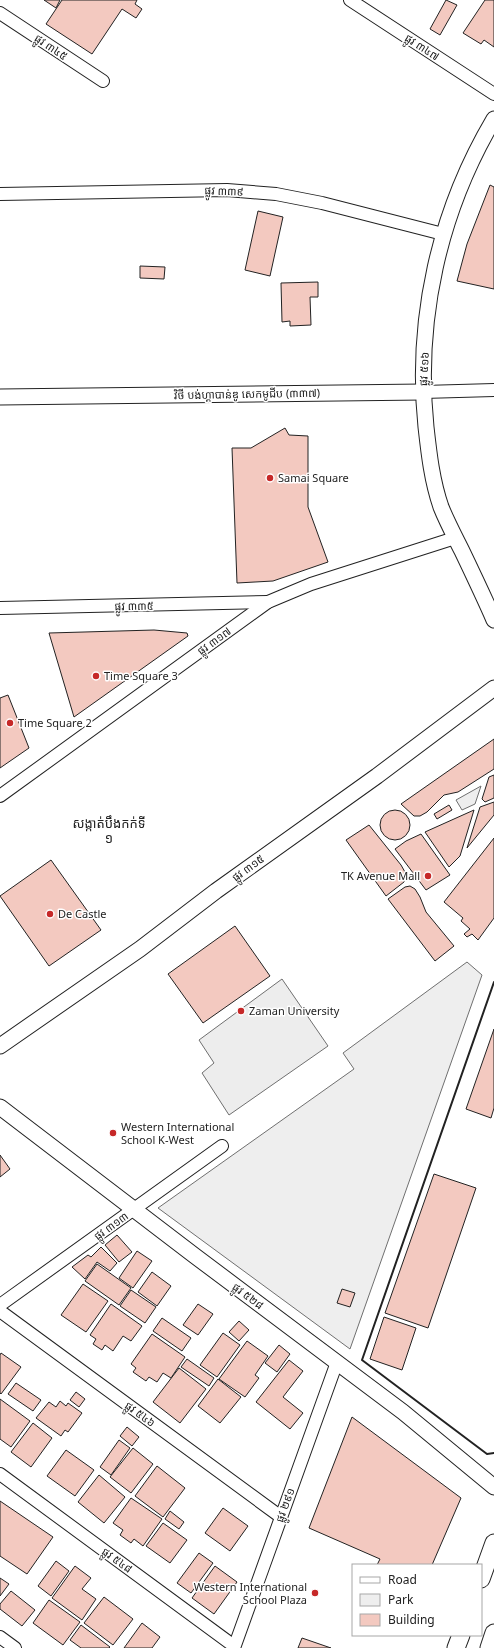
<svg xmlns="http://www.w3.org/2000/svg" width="494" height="1648" font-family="Georgia,'Noto Sans Khmer',serif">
<rect width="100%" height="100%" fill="#fff"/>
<g fill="#eee" stroke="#6f6f6f">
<polygon points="481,786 475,804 462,810 456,800"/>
<polygon points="467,962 482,975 350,1349 158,1208 354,1069 343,1053"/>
</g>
<polygon fill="#ededed" stroke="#6f6f6f" points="282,979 328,1046 229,1115 202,1073 214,1063 199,1040"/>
<g fill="#f3c9c0" stroke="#222">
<polygon points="44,0 60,0 56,8"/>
<polygon points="62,0 137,0 135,4 142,9 136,18 122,9 92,54 46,24"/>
<polygon points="446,0 457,5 440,35 430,29"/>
<polygon points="485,0 494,0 494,47 484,40 481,44 463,33"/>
<polygon points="490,185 494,187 494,289 457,281 467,244"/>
<polygon points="258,211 283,217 270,276 245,270"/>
<polygon points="140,266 165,267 164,279 140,278"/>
<polygon points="318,282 318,297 310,297 311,325 290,326 290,321 282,322 281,283"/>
<polygon points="285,428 289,435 308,436 308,507 328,562 273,581 237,583 232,448 251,448"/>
<polygon points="154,630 187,633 188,636 74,717 49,633"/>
<polygon points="8,695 29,748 0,768 0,698"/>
<polygon points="494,739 494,769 458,792 444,795 427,812 420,816 414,816 401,804"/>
<polygon points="494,775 494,798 485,802 482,799 489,777"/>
<polygon points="494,802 494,815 467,848 480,807"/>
<polygon points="449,805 452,810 437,819 434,814"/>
<polygon points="474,810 460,856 449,867 425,832"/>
<circle cx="395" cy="825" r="15"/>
<polygon points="369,825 401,865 405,872 404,882 386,896 346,840"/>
<polygon points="421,834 450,875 426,890 395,849 406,841"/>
<polygon points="494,838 494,918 478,940 472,934 467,937 464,934 470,929 461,921 463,918 444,902"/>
<polygon points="51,860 101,930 49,966 0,896"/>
<polygon points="410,886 415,889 420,897 426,912 454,946 435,961 388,899 405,887"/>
<polygon points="235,926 270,976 203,1023 168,974"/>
<polygon points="494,1029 494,1108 491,1118 466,1109"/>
<polygon points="0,1155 10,1169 0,1177"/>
<polygon points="434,1174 476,1188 428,1328 385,1313"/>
<polygon points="117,1235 132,1252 119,1262 105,1245"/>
<polygon points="101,1247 117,1263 110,1271 97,1262 85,1279 72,1267 88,1255 91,1257"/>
<polygon points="137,1251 152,1261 133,1288 119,1278"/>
<polygon points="97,1264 131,1288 119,1305 85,1281"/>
<polygon points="152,1272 171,1286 157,1306 138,1292"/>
<polygon points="83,1284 108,1301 86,1332 61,1315"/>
<polygon points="342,1289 355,1293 350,1307 337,1303"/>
<polygon points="131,1290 156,1307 145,1323 120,1306"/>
<polygon points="111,1304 142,1326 131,1341 123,1336 113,1351 105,1345 102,1350 93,1344 96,1339 90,1335"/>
<polygon points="198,1304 213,1314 198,1335 183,1325"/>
<polygon points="384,1317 416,1328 402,1370 370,1359"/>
<polygon points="162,1318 191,1338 182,1351 153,1331"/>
<polygon points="239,1321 249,1330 239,1341 229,1332"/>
<polygon points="223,1333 240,1345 217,1377 200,1365"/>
<polygon points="152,1334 185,1357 171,1378 163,1373 157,1382 149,1377 146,1381 133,1372 136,1368 131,1364"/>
<polygon points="247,1341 268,1356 255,1375 259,1378 245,1397 219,1379"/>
<polygon points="279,1345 290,1354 277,1372 265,1363"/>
<polygon points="1,1353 21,1367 1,1394 0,1393 0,1355"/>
<polygon points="187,1359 214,1378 209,1386 181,1367"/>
<polygon points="289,1360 303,1371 283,1397 303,1413 290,1429 256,1402"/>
<polygon points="179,1368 206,1389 180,1423 153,1402"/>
<polygon points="218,1379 241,1397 220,1423 198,1406"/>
<polygon points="16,1383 41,1400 33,1411 8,1394"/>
<polygon points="76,1392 85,1399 79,1407 70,1400"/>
<polygon points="0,1399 30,1421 11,1447 0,1439"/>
<polygon points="60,1401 66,1406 68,1403 82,1413 68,1432 65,1430 61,1436 36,1418 49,1402 56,1407"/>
<polygon points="352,1417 461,1498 432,1565 377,1565 380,1559 309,1528"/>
<polygon points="33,1423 52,1438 31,1467 11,1452"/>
<polygon points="127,1427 139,1437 132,1446 120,1436"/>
<polygon points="119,1440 130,1448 111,1475 100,1467"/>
<polygon points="133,1448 153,1464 131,1493 110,1477"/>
<polygon points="66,1450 94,1470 75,1496 47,1476"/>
<polygon points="157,1466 185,1488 163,1517 135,1496"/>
<polygon points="99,1475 125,1497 104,1523 78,1502"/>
<polygon points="131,1498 162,1519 143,1546 134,1539 131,1543 120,1535 123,1530 113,1523"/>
<polygon points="0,1501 53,1537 27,1574 0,1556"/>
<polygon points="223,1508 248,1526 230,1551 205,1533"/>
<polygon points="170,1511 184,1522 179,1529 165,1519"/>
<polygon points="163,1523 187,1540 170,1563 146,1546"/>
<polygon points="199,1553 213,1563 191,1593 177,1583"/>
<polygon points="56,1561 69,1571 51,1596 38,1586"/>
<polygon points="75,1566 91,1578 82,1589 96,1599 82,1620 52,1598"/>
<polygon points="215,1566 237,1582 214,1614 192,1598"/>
<polygon points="0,1578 9,1584 0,1596"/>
<polygon points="11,1591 35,1610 22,1626 0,1609 0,1604"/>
<polygon points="104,1597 133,1619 113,1645 84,1623"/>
<polygon points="49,1600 80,1622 63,1645 33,1623"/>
<polygon points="142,1623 160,1637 152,1648 124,1648"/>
<polygon points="81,1625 110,1647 109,1648 81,1648 70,1640"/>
<polygon points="302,1638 331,1648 298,1648"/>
</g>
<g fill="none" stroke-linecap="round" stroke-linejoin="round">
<defs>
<g id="minor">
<polyline points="350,0 494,94"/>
<polyline points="0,13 103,81"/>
<polyline points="0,194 227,190 276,194 322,203 443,234"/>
<polyline points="423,392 494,390"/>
<polyline points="0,608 268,602"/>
<polyline points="0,796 268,602 311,584 455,538"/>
<polyline points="0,1305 222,1146"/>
<polyline points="0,1311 281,1517"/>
<polyline points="0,1474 234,1646"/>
<polyline points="0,1637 15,1648"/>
<polyline points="234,1648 337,1362"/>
</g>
<g id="tertiary">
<path d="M494 119C439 212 415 319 426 427 429 454 432 481 441 507 447 522 455 537 462 551 473 574 484 597 494 620"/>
<polyline points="0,397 423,392"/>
<polyline points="0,1046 140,949 216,891 377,776 494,688"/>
<polyline points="0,1107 195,1256 403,1412 494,1487"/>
</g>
<g id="secondary">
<polyline points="481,1579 494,1543"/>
<polyline points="456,1648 461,1635"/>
<polyline points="489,1648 494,1633"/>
</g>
</defs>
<use href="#minor" stroke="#222" stroke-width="14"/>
<use href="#tertiary" stroke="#222" stroke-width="17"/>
<use href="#secondary" stroke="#222" stroke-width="19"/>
<use href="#minor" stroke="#fff" stroke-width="12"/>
<use href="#tertiary" stroke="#fff" stroke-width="15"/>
<use href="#secondary" stroke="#fff" stroke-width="17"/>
<polyline stroke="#222" stroke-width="2" points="494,982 362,1360 487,1454 494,1453"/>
</g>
<g fill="#c62828" stroke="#fff" stroke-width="1.5">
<circle cx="270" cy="478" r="4"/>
<circle cx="96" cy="676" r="4"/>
<circle cx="10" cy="723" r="4"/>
<circle cx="428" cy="876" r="4"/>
<circle cx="50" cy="914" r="4"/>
<circle cx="241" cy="1011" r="4"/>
<circle cx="113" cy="1133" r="4"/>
<circle cx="315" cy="1593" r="4"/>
</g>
<g text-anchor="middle" stroke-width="3" stroke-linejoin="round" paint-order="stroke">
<g font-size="11" fill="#222" stroke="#fff">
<text transform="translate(51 47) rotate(34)" y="4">ផ្លូវ ៣៤៥</text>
<text transform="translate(422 47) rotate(33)" y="4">ផ្លូវ ៣៤៧</text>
<text transform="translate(224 191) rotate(2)" y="4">ផ្លូវ ៣៣៩</text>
<text transform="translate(424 369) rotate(-87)" y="4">ផ្លូវ ៥១៦</text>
<text transform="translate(247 394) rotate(-1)" y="4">វិថី បង់ហ្គាបាន់ឌូ សេកមូជីប (៣៣៧)</text>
<text transform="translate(134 606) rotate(-1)" y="4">ផ្លូវ ៣៣៥</text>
<text transform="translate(214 641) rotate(-36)" y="4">ផ្លូវ ៣១៧</text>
<text transform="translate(248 868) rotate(-36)" y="4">ផ្លូវ ៣១៥</text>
<text transform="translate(111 1226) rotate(-36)" y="4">ផ្លូវ ៣១៣</text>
<text transform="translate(248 1296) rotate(37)" y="4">ផ្លូវ ៥២៨</text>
<text transform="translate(140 1414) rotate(36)" y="4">ផ្លូវ ៥៤៦</text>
<text transform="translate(285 1505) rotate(-70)" y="4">ផ្លូវ ២៩១</text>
<text transform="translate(117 1560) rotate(36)" y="4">ផ្លូវ ៥៤៨</text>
</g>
<g font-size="11" fill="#222" stroke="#fff" text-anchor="start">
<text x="278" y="482">Samai Square</text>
<text x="104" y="680">Time Square 3</text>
<text x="18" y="727">Time Square 2</text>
<text x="420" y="880" text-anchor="end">TK Avenue Mall</text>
<text x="58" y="918">De Castle</text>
<text x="249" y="1015">Zaman University</text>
<text x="121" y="1131">Western International<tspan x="121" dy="13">School K-West</tspan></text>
<text x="307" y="1591" text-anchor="end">Western International<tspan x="307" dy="13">School Plaza</tspan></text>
</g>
<g font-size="13" fill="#222" stroke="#fff">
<text x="109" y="828">សង្កាត់បឹងកក់ទី<tspan x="109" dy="15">១</tspan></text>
</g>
</g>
<rect x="352" y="1564" width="130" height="72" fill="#ffffff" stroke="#a7a7a7"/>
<rect x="360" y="1577" width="20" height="6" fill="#ffffff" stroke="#a7a7a7"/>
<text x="388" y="1584" font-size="12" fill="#222222">Road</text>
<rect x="360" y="1594" width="20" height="12" fill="#eeeeee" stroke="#a7a7a7"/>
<text x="388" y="1604" font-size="12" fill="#222222">Park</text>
<rect x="360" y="1614" width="20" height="12" fill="#f3c9c0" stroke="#a7a7a7"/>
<text x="388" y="1624" font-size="12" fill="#222222">Building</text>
</svg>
